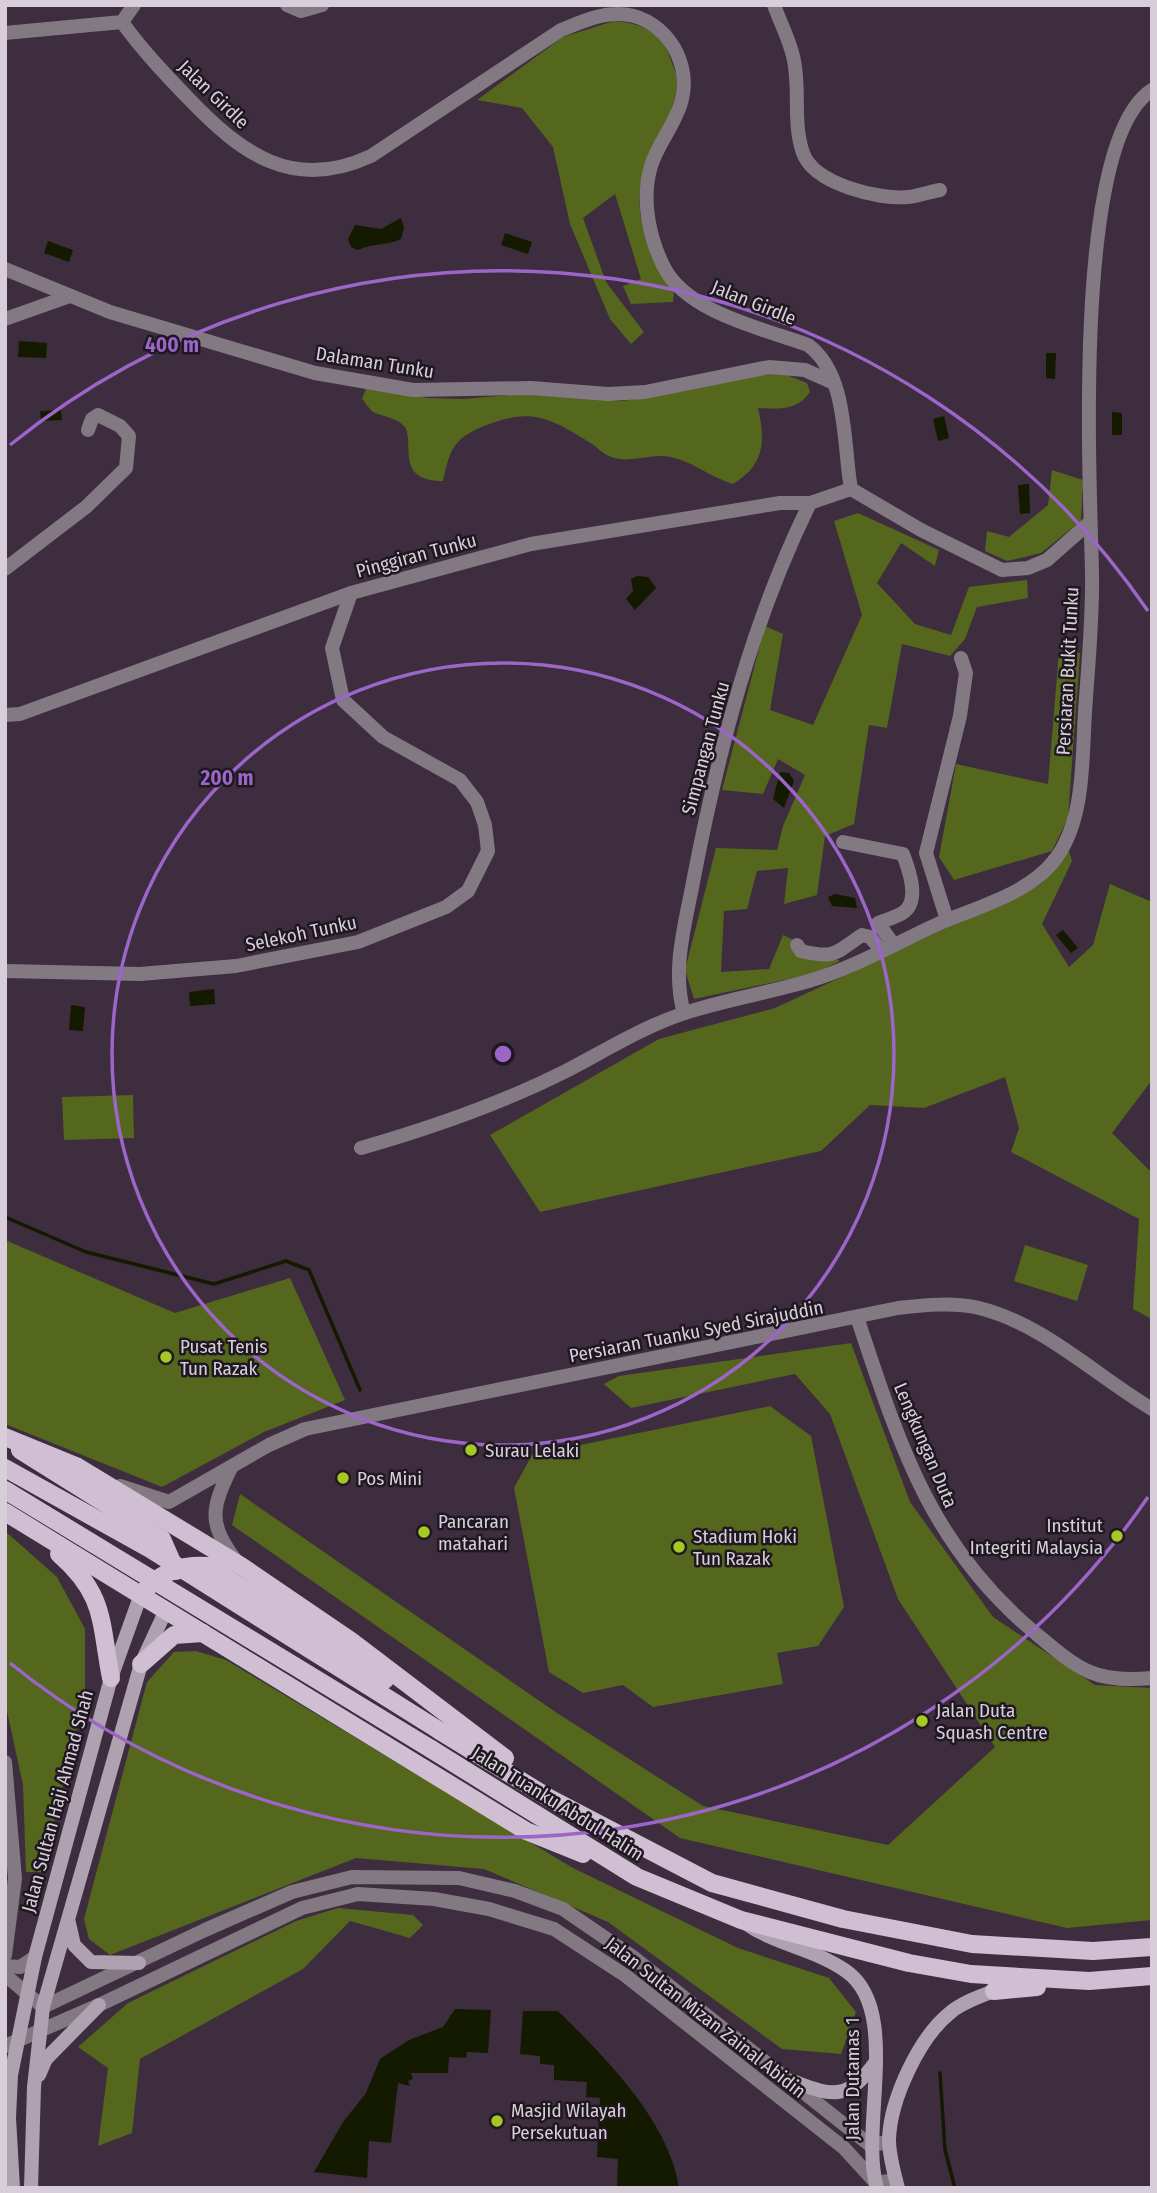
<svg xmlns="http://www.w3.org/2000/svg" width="1157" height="2193" font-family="'Fira Sans Condensed',sans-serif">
<rect width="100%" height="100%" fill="#3d2d3f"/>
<g fill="#55661d">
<path d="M614 21C639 23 659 30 669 55 671 62 677 72 677 80 677 116 648 147 641 181 634 221 651 260 674 291L673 302 631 304 623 286 641 279 615 194 583 218 606 282 644 332 631 344 610 319 570 224 553 147 522 108 477 100 563 37Z"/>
<path d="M779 372 807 383 810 392C797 411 779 409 758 408 766 443 764 465 733 484 710 477 692 461 670 457 650 453 631 464 611 457 603 454 596 446 589 442 547 416 530 408 484 426 453 439 450 449 443 481 393 481 416 441 404 426 395 417 383 417 373 412 369 409 365 402 362 399L367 386 427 398 463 399 521 394 623 401Z"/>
<polygon points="1052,470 1083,480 1081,521 1041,553 1007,561 985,551 987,531 1009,537 1048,505"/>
<polygon points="858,513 939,550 935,566 901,543 877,583 915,624 951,635 969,587 1027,580 1028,598 977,607 965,639 950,656 902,644 887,728 869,725 854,824 825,836 817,895 784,904 788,868 757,871 747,909 724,911 721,972 769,969 783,935 840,961 813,974 694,999 685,970 716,848 777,850 783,826 805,775 778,759 763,794 722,790 765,626 783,634 770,710 813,725 862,615 834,521"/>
<polygon points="1059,652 1080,653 1068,818 1052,851 954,880 939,857 956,764 1048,784"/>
<polygon points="1069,851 1072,861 1042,924 1069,967 1093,945 1110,884 1152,902 1152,1080 1112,1133 1152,1173 1152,1319 1133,1309 1139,1219 1011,1152 1019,1128 1005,1077 924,1108 870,1105 821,1151 540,1212 490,1135 659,1039 775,1008 1041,884"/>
<polygon points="133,1095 134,1138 64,1140 62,1097"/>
<polygon points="5,1240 175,1313 290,1278 345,1400 264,1432 162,1487 5,1424"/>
<polygon points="1025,1245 1088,1265 1077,1301 1014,1281"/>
<polygon points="851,1343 910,1502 993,1617 1095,1685 1152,1688 1152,1920 1067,1928 680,1838 232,1525 240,1494 557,1713 703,1806 888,1845 995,1747 898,1599 830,1414 795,1374 631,1408 604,1384 619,1376"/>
<polygon points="770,1406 811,1436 844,1607 818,1646 777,1653 783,1684 653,1707 623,1685 583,1693 549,1672 514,1488 532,1455"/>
<polygon points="5,1531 57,1577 85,1629 85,1695 42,1872 26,1872 23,1785 5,1702"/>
<polygon points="196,1651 226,1660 573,1868 738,1948 829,1978 856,2012 841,2054 782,2049 608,1922 484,1869 356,1858 110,1955 89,1939 84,1919 147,1682 174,1652"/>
<polygon points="338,1908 413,1915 423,1925 410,1938 350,1921 303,1969 140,2059 132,2133 98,2146 108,2068 78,2047 128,2003 296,1921"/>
</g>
<g fill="#131a00">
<path d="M401 218 404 228 401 239C386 246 373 243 358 250L351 247 348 239 355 225 381 229Z"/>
<polygon points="505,233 532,242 528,254 501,245"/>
<polygon points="48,241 73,250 69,262 44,253"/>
<polygon points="19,341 47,343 46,358 18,357"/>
<polygon points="1046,353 1056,353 1055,379 1046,378"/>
<polygon points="61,410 62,420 41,421 40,411"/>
<polygon points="1112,412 1122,413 1122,435 1112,435"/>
<polygon points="944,416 949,438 938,441 933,419"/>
<polygon points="1029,484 1030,513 1020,514 1018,485"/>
<polygon points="637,576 648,577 656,588 635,610 626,599 633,591 631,579"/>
<polygon points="780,772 789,773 794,781 784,808 773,799"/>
<polygon points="835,894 855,898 857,908 832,906 828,897"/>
<polygon points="1063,930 1078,948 1071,953 1056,935"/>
<polygon points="214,989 215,1004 190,1006 189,992"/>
<polygon points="71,1005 85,1007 83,1031 69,1030"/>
<polygon points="455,2009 491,2010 488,2053 467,2052 466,2058 449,2057 448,2073 411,2073 413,2079 408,2081 410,2086 398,2083 391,2143 369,2141 367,2178 314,2172 343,2122 366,2093 380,2059 409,2040 443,2027"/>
<path d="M523 2011H558C604 2056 670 2122 679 2188H617L618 2159 597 2157 600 2098 586 2097 587 2082 554 2080V2065L540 2064V2056L520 2054Z"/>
</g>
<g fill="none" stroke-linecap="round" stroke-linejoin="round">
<g stroke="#131a00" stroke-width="3.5">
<polyline points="5,1217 86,1252 214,1284 286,1261 309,1270 360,1390"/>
<polyline points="940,2073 945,2150 955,2188"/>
</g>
<g stroke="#827983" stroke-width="14">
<polyline points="287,5 301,11 322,5"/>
<path d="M774 5C780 22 789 39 793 56 801 87 792 122 803 153 814 184 879 200 908 197 918 196 929 192 940 190"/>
<path d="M122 22C142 50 165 74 189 99 242 154 293 192 371 156L561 30C579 23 598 14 617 14 660 13 692 58 682 99 677 122 658 143 651 166 641 199 649 239 665 269 689 313 764 329 808 345 848 374 843 444 851 489L921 530 1002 570 1028 568 1047 560 1089 523"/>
<polyline points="5,33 122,22 134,5"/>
<polyline points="5,269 110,312 315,373 413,390 531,388 608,394 645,392 769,367 805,370 834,383"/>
<polyline points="5,319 70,296"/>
<polyline points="5,569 86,507 126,468 129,436 120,426 98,415 92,419 88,430"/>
<polyline points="5,715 20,714 351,593 531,544 780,503 810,503 851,489"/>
<path d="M843 842 903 854C909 870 920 900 904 912 897 917 886 920 878 923L894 945"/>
<polyline points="947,920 926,853 960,716 966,673 961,658"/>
<path d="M797 945 801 951C835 959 834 954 862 935L870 937 882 951"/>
<polyline points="5,971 140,974 236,966 358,942 446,907 468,891 488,851 485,825 477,802 460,780 383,737 343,700 332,648 351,593"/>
<path d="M684 1013C671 968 686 922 694 877 719 748 752 621 810 503"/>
<path d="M361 1148C431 1128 498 1105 564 1072 603 1052 641 1028 682 1014 734 996 789 991 840 970 876 956 910 936 945 921 981 906 1028 893 1053 862 1085 823 1082 760 1085 712 1088 666 1093 619 1092 572 1090 480 1072 140 1152 90"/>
<path d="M857 1317C899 1443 929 1544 1034 1632 1077 1668 1093 1684 1152 1678"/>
<path d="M231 1468C211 1509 208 1523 236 1561"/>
<path d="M120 1486 169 1502 269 1445 305 1429 898 1308C925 1305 953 1302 979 1308 1044 1324 1096 1376 1152 1409"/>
<polyline points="5,1762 15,1878 5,1955"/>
<polyline points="5,1966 20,1967 35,1957"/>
<polyline points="5,1975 43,2007 205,1930 292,1892 352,1877 459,1878 515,1891 563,1909 633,1957 870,2145 889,2142"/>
<polyline points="5,2046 99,2005 302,1908 358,1894 434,1899 489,1909 554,1929 626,1976 844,2148 876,2183 896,2180"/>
</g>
<g stroke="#aea1b0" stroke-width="14">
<polyline points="69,1923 74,1945 91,1962 139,1963"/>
<path d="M745 1923C776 1945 815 1949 846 1971 902 2010 859 2128 877 2188"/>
<polyline points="39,2075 46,2059 99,2005"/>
<path d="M795 2082C833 2097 849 2099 874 2064"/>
<polyline points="13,2188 9,2118 11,2075 35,1957 111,1678 141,1594"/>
<polyline points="31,2188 34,2087 43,2007 141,1664 166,1610"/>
<path d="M898 2188C894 2173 889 2155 889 2140 890 2100 919 2037 951 2012 963 2002 979 1997 994 1991"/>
</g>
<g stroke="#d0bfd3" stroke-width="18">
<polyline points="5,1437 76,1466 241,1566 351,1641 505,1758"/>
<polyline points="20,1450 162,1539 176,1571"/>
<polyline points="5,1512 526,1831 583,1854"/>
<path d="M59 1554C106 1595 100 1622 111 1678"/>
<path d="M146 1589C164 1571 182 1564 208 1566L385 1680"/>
<polyline points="141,1664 174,1635 203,1633"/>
<polyline points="440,1731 549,1798 712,1883 843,1919 972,1944 1093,1951 1152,1947"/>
<polyline points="431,1749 637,1877 741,1920 909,1963 971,1974 1089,1981 1152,1976"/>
<polyline points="994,1991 1037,1987"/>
</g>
<g stroke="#d0bfd3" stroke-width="18">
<polyline points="5,1468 150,1549 440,1731"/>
<polyline points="5,1490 431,1749"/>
</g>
</g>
<g fill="none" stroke="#9c65c8" stroke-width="3.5">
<circle cx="503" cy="1054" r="391"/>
<path d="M1148 1497A783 783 0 0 1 10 1663M10 445A783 783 0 0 1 1148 611"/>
</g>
<g fill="#a5c823" stroke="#1f1820" stroke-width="2.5">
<circle cx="166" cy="1357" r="7"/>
<circle cx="471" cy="1450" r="7"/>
<circle cx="343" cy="1478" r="7"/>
<circle cx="424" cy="1532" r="7"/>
<circle cx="1117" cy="1536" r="7"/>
<circle cx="679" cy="1547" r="7"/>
<circle cx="922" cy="1721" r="7"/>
<circle cx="497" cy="2121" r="7"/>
</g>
<g text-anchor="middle" stroke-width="5" stroke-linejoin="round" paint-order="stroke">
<g font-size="19" fill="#d8ceda" stroke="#1f1820">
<text transform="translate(214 94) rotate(44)" y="7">Jalan Girdle</text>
<text transform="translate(754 302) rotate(22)" y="7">Jalan Girdle</text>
<text transform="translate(375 362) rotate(9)" y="7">Dalaman Tunku</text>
<text transform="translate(416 555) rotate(-15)" y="7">Pinggiran Tunku</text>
<text transform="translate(1067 671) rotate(-87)" y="7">Persiaran Bukit Tunku</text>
<text transform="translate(705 748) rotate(-75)" y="7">Simpangan Tunku</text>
<text transform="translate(301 933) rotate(-12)" y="7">Selekoh Tunku</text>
<text transform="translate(696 1331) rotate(-11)" y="7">Persiaran Tuanku Syed Sirajuddin</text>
<text transform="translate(926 1445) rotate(67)" y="7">Lengkungan Duta</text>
<text transform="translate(57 1801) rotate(-75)" y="7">Jalan Sultan Haji Ahmad Shah</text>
<text transform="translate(558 1803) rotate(32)" y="7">Jalan Tuanku Abdul Halim</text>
<text transform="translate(706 2017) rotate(38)" y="7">Jalan Sultan Mizan Zainal Abidin</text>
<text transform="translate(852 2079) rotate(-90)" y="7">Jalan Dutamas 1</text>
</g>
<g font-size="19" fill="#d8ceda" stroke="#1f1820" text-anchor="start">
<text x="180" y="1353">Pusat Tenis<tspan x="180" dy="22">Tun Razak</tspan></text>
<text x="485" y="1457">Surau Lelaki</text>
<text x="357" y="1485">Pos Mini</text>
<text x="438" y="1528">Pancaran<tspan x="438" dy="22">matahari</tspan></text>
<text x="1103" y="1532" text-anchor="end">Institut<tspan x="1103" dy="22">Integriti Malaysia</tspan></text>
<text x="693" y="1543">Stadium Hoki<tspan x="693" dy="22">Tun Razak</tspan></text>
<text x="936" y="1717">Jalan Duta<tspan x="936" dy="22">Squash Centre</tspan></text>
<text x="511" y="2117">Masjid Wilayah<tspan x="511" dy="22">Persekutuan</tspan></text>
</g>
</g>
<circle cx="503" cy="1054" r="10" fill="#9c65c8" stroke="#1f1820" stroke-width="3.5"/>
<g font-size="21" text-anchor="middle" font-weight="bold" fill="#9c65c8" stroke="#1f1820" stroke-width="5" stroke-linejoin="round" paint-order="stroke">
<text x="172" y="352">400 m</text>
<text x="227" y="785">200 m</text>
</g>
<rect width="1157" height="2193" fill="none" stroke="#d8ceda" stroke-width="14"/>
</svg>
